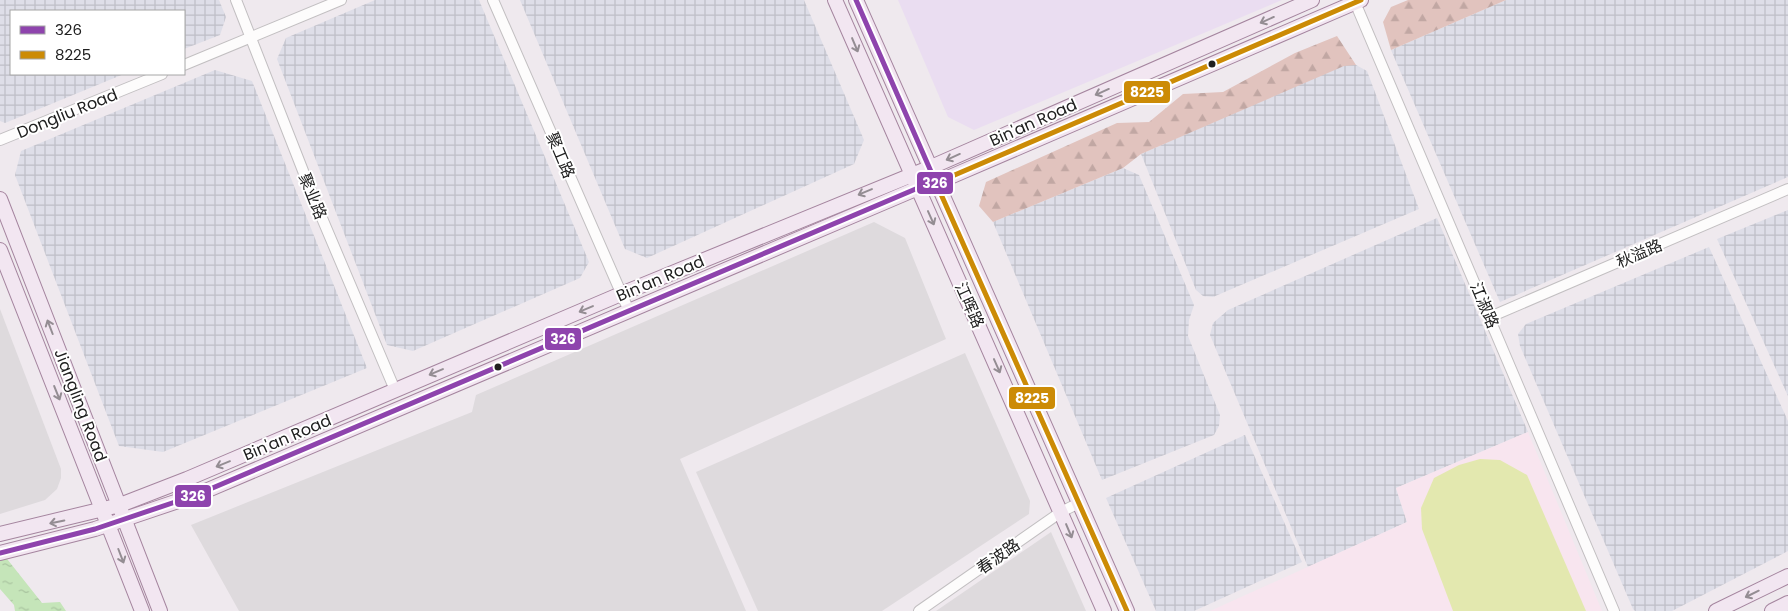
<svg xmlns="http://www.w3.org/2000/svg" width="1788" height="611" font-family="Poppins,'Noto Sans SC',sans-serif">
<defs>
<pattern id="industrial-grid" width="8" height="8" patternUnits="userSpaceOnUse" patternTransform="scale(1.25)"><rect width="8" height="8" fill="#dedee8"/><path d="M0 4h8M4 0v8" fill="none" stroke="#bebec7"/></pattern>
<pattern id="forest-firs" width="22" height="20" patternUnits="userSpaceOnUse" patternTransform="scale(1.25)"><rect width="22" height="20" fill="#e1c3be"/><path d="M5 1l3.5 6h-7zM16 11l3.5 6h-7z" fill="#c1a7a3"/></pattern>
<pattern id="water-ripples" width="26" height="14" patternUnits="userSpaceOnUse" patternTransform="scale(1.25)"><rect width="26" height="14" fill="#c5e5b9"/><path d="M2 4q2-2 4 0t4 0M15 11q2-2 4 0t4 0" fill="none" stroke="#a9c49f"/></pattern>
</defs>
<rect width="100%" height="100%" fill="#efe9ee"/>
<g fill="#dedadd">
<polygon points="874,222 905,238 946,339 680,459 746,611 239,611 191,525 472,412 476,395"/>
<polygon points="0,309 61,469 61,478 57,489 45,500 0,514"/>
<polygon points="965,353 1030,501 1029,514 882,611 758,611 696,472"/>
<polygon points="1051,532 1086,611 936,611"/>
</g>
<polygon fill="#eaddf1" points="898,0 1282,0 974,130 948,117"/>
<g fill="url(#industrial-grid)">
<polygon points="0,0 219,0 226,17 220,35 184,49 184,11 11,11 11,74 124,74 5,123 0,121"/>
<polygon points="375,0 479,0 589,262 580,278 413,351 387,345 277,59 286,38"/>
<polygon points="520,0 804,0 864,140 854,164 647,258 625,249"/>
<polygon points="1506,0 1788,0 1788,177 1500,302 1391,50"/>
<polygon points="1344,65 1356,65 1367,71 1419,209 1213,297 1203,296 1196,290 1141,154"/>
<polygon points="215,70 252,81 367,368 163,452 119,446 15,175 21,151"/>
<polygon points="1123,168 1139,175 1194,305 1189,320 1188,336 1220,415 1219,426 1214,435 1102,480 993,222"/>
<polygon points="1788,210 1788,396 1717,239"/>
<polygon points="1437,218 1528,432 1396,488 1407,522 1308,567 1210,335 1213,323 1228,310"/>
<polygon points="1709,247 1788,421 1788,551 1672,611 1635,611 1633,609 1520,346 1518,334 1526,324"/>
<polygon points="1245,435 1302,562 1194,611 1156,611 1106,498"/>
</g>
<polygon fill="#f8e5ef" points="1528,432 1602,611 1210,611 1407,522 1396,488"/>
<g fill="url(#forest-firs)">
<polygon points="1408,0 1506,0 1391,50 1383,22 1391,7"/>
<polygon points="1337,36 1356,65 1344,66 1141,154 1123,168 993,222 979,206 986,182 1117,123 1149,122 1183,94 1223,92 1295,53"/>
</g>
<polygon fill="#e3e8af" points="1480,459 1500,460 1527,475 1586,611 1453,611 1422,529 1421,508 1434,478 1459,465"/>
<polygon fill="url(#water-ripples)" points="0,550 42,603 60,602 66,611 15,611 14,605 0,589"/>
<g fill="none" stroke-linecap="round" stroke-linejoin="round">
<defs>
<g id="minor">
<polyline points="236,0 316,204 395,390"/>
<polyline points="493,0 629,311"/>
<polyline points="1354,0 1614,611"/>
<polyline points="184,65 341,0"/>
<polyline points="0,140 162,74"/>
<polyline points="1490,317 1788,189"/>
<polyline points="919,611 1061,512 1079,503"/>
</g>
<g id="major">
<polyline points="835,0 1104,611"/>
<polyline points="856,0 1127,611"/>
<polyline points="0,199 160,611"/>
<polyline points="0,250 142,611"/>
<polyline points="0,534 120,505 187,479 621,294 929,168 1312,0"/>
<polyline points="0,553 95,529 196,495 918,188 936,183 1361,0"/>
<polyline points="1716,611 1788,576"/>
<polyline points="1772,611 1788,603"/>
</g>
</defs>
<use href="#minor" stroke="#c2bfc1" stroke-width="12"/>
<use href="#major" stroke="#a5859f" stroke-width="16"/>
<use href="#minor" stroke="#fdfcfc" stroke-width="10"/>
<use href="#major" stroke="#f2e6f1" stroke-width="14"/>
<defs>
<polyline id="bus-1" points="0,553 95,529 196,495 918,188 936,183 856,0"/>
<polyline id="bus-2" points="1127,611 936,183 1361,0"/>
</defs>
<use href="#bus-1" stroke="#fff" stroke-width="9"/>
<use href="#bus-2" stroke="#fff" stroke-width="9"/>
<use href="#bus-1" stroke="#8e44ad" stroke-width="5"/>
<use href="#bus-2" stroke="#cc8b06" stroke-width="5"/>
</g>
<defs><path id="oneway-shaft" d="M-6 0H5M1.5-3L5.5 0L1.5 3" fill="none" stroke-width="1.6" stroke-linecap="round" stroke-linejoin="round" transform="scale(1.25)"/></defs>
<g stroke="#948d93">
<use href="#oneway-shaft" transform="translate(1267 20) rotate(156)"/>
<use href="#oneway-shaft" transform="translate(855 45) rotate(67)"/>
<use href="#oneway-shaft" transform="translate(1102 92) rotate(156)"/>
<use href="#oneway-shaft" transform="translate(953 157) rotate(156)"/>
<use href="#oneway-shaft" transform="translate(865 192) rotate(157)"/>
<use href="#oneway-shaft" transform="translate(931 218) rotate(66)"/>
<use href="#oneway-shaft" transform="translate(586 309) rotate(157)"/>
<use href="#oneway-shaft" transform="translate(50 327) rotate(-111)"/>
<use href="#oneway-shaft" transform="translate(997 366) rotate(66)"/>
<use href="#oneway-shaft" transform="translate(436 372) rotate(157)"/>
<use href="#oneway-shaft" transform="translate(57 393) rotate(68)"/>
<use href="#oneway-shaft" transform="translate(223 464) rotate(158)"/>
<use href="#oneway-shaft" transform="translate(57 522) rotate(168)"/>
<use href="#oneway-shaft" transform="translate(1069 531) rotate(67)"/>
<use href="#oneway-shaft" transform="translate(121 556) rotate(69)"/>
<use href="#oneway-shaft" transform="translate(1752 594) rotate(154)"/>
</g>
<g fill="#202020" stroke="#fff" stroke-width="2">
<circle cx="1212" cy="64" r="4.5"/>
<circle cx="498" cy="367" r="4.5"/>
</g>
<g text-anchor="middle" stroke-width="4" stroke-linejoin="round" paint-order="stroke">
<g font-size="16" fill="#202020" stroke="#fff">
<text transform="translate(67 113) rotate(-22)" y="6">Dongliu Road</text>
<text transform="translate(1033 122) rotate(-24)" y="6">Bin'an Road</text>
<text transform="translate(561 155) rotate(67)" y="6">聚工路</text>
<text transform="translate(313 196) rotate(68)" y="6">聚业路</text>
<text transform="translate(1639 253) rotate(-23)" y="6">秋溢路</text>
<text transform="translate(660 278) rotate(-23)" y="6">Bin'an Road</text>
<text transform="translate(970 305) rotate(66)" y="6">江晖路</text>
<text transform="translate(1485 305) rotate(67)" y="6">江淑路</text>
<text transform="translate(81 405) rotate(69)" y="6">Jiangling Road</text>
<text transform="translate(287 437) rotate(-23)" y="6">Bin'an Road</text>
<text transform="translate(998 556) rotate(-35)" y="6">春波路</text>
</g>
</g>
<g stroke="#fff" stroke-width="2">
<rect x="1123" y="80" width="48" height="24" rx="5" fill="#cc8b06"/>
<rect x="916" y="171" width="38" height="24" rx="5" fill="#8e44ad"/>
<rect x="544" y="327" width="38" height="24" rx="5" fill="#8e44ad"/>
<rect x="1008" y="386" width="48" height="24" rx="5" fill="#cc8b06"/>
<rect x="174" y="484" width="38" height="24" rx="5" fill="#8e44ad"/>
</g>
<g font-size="14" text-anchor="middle" font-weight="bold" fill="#fff">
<text x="1147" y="97">8225</text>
<text x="935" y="188">326</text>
<text x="563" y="344">326</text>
<text x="1032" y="403">8225</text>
<text x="193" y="501">326</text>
</g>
<rect x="10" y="10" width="175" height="65" fill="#ffffff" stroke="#a6a6a6"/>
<rect x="20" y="26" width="25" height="8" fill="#8e44ad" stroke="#a6a6a6"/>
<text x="55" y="35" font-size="15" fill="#202020">326</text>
<rect x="20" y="51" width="25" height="8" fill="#cc8b06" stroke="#a6a6a6"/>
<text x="55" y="60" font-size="15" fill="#202020">8225</text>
</svg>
